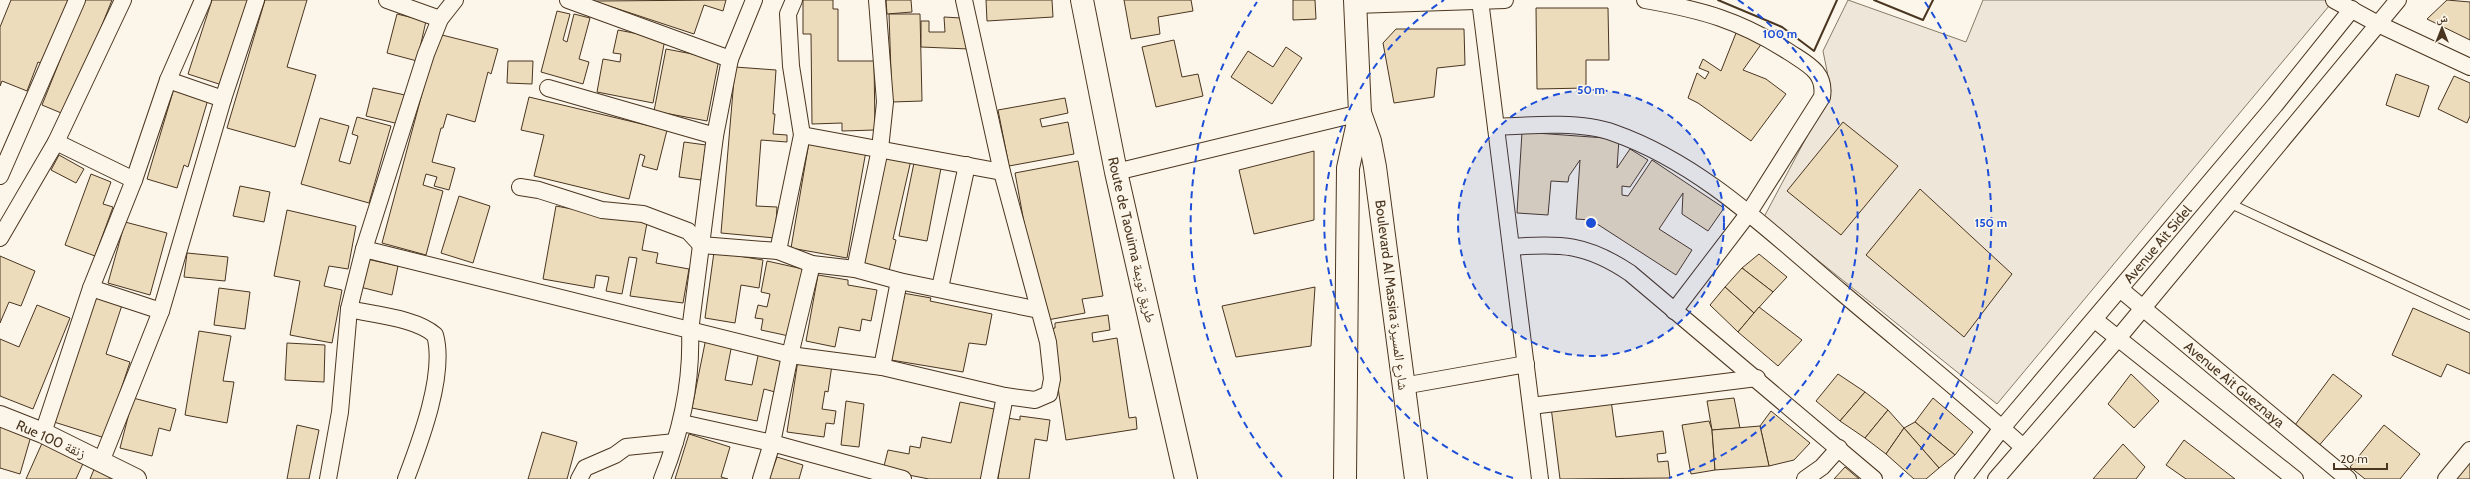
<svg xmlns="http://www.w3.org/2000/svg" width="2470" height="479" font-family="Cabin,'Noto Naskh Arabic',sans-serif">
<rect width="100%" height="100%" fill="#fbf6e9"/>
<polygon fill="#ede6d9" stroke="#887966" points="1848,0 1966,42 1983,0 2334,0 1997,404 1764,217 1831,91 1823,51"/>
<g fill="#ecdcbc" stroke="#4a3520">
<polygon points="11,0 68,0 43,64 38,62 27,91 2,81 0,86 0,27"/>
<polygon points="84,0 112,0 66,115 42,105"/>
<polygon points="212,0 250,0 222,85 188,74"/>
<polygon points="265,0 307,0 287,67 316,75 295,147 227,128"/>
<polygon points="726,0 723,11 704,5 694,34 594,1"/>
<polygon points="803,0 833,0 833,9 838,9 838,61 874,61 875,130 842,131 842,123 812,124 811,34 803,34"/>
<polygon points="886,0 911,0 912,12 887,14"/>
<polygon points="986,0 1052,0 1053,17 987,21"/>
<polygon points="1124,0 1191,0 1193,11 1158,17 1160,34 1131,39"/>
<polygon points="1293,0 1315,0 1316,19 1293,20"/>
<polygon points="2447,0 2470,2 2470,40 2427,19"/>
<polygon points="1536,8 1608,8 1609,60 1586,60 1586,88 1537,89"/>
<polygon points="557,11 570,14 563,40 567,42 574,14 590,18 579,59 589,62 583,84 541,72"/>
<polygon points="397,14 426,21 417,61 387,53"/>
<polygon points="889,14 920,14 922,101 892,102"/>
<polygon points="944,17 961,18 969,49 921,47 921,21 929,21 929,32 945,32"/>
<polygon points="1738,28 1762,43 1743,70 1766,79 1786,94 1751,141 1698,103 1688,98 1697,73 1705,79 1709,72 1699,68 1703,59 1721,71"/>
<polygon points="1396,29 1464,29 1465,65 1437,68 1434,97 1394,103 1383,43"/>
<polygon points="618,30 665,39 653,103 597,92 603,59 620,62 621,54 613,53"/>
<polygon points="438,34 498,49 491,74 488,72 475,122 447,114 443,128 441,128 432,162 455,168 449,190 434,186 437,177 426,174 423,185 443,191 426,255 382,243"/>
<polygon points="1174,40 1182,77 1198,74 1203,96 1156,107 1142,47"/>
<polygon points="1286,47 1302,58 1272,104 1231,77 1248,51 1273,67"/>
<polygon points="666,49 719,59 707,121 654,111"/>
<polygon points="508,61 533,61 532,84 507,83"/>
<polygon points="735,67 776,70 773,114 775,114 773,134 787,135 787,142 761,140 756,206 777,207 775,238 721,233"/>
<polygon points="2396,74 2429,86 2419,117 2386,105"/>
<polygon points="2454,76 2470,83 2470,116 2467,123 2438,109"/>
<polygon points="175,85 209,96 188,167 184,165 177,188 147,179"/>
<polygon points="373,88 405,95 399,124 366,116"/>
<polygon points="529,97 667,130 657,170 642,166 645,156 640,154 629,199 534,176 544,135 521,130"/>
<polygon points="1065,98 1068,113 1040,119 1042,127 1068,122 1074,154 1009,166 998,110"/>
<polygon points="357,117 391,126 369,203 301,184 320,118 349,126 339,161 350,164 358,136 352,134"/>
<polygon points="1843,122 1898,166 1841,235 1787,191"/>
<polygon points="1522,132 1619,139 1617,168 1630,149 1648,160 1630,187 1622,186 1622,195 1628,196 1652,160 1724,208 1708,231 1682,214 1683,193 1659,229 1692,250 1676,275 1591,220 1576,219 1580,160 1569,176 1568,182 1551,181 1548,215 1517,213"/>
<polygon points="684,142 706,145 701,180 679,177"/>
<polygon points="809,142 866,151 847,258 791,248"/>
<polygon points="1314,151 1314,220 1254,234 1239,170"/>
<polygon points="886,154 911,160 893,239 896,240 889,271 861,264"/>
<polygon points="59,155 84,169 76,183 51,170"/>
<polygon points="915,158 942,163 927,241 899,236"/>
<polygon points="1078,161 1103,296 1082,299 1085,313 1042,321 1015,173"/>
<polygon points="91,174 111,182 103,204 113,207 95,256 65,245"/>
<polygon points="240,186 270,192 264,222 233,216"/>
<polygon points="1920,189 2012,274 1964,337 1866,255"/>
<polygon points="459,196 490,206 473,263 441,253"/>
<polygon points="556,206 647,223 642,250 658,253 656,263 689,269 683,303 630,296 637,258 629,257 622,294 606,291 609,277 596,275 594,288 543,279"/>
<polygon points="287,210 356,226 348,269 329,266 324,286 342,290 332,343 290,335 300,281 274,276"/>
<polygon points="125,222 167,233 150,295 108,283"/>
<polygon points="714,252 763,260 759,288 741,285 735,323 705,318"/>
<polygon points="187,253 228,257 225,281 184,277"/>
<polygon points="1759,254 1787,277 1773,292 1742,268"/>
<polygon points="0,256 35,271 21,306 9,302 0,323"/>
<polygon points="367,259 398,266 392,295 360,287"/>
<polygon points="767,261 803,269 789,336 761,330 763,319 755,318 758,305 767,307 770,294 761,292"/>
<polygon points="1742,268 1773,292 1754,313 1725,287"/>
<polygon points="818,275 848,280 848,285 877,290 871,321 862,319 860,331 839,327 835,347 806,341"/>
<polygon points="1315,287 1311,346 1236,357 1222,306"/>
<polygon points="1725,287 1754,313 1738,332 1710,305"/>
<polygon points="219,288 250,292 245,329 214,325"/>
<polygon points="897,292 931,298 930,301 992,314 986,345 969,343 963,372 885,359"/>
<polygon points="94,296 122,305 106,354 130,362 105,438 54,422"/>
<polygon points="37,305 70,318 33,409 0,396 0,339 19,347"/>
<polygon points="1759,307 1802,340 1778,366 1738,332"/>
<polygon points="2413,308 2470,333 2470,374 2447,364 2441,377 2392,355"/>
<polygon points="1108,315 1110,330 1092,333 1093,342 1117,338 1129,418 1136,417 1137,429 1066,440 1052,349 1047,330 1055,328 1055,323"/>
<polygon points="199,331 231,336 223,381 234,382 227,423 185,415"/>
<polygon points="706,338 732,344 725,380 752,385 759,351 782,356 775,392 764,389 757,421 692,408"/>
<polygon points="287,343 325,345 324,382 285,380"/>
<polygon points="798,360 832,365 828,392 825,391 822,409 836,411 834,424 826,423 824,437 787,432"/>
<polygon points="1838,374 1865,392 1840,421 1816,401"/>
<polygon points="2131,374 2159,401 2134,428 2108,404"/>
<polygon points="2333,374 2362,396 2316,449 2295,425"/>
<polygon points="1865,392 1888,410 1865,438 1840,421"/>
<polygon points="133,398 176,409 170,431 159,428 152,456 120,448"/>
<polygon points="1734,398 1740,428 1712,430 1707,401"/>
<polygon points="1933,398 1973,432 1955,455 1915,422"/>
<polygon points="1611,400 1616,437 1663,431 1666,453 1657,454 1658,462 1668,461 1670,478 1560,479 1551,407"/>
<polygon points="846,401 864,404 859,447 841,445"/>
<polygon points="960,402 999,410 982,479 929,479 883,470 888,450 909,454 910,446 920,448 922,437 951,443"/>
<polygon points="1888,410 1904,428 1886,454 1865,438"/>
<polygon points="1771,411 1810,443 1794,460 1769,466 1760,426"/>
<polygon points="1020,416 1050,420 1047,441 1035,439 1029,479 998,479 1007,418 1020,420"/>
<polygon points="1709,421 1712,430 1715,470 1691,474 1682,425"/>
<polygon points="1915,422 1955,455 1939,468 1904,428"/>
<polygon points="297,425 319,430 309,479 287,479"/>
<polygon points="2384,425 2420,454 2400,479 2365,479 2350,467"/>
<polygon points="1760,426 1769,466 1715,470 1712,430"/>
<polygon points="0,427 31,436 20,474 0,468"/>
<polygon points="1904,428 1939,468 1926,479 1914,479 1886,454"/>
<polygon points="542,432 577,442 567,479 528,479"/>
<polygon points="689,434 730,447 721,477 728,479 675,479"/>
<polygon points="2184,440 2235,479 2186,479 2166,465"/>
<polygon points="43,441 85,459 76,479 26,479"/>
<polygon points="2123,444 2145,467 2136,479 2093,479"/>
<polygon points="777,457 803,465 799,479 769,479"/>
<polygon points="2470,457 2470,479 2452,479"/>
<polygon points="95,467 112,474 110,479 90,479"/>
<polygon points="1845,467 1859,479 1834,479"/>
</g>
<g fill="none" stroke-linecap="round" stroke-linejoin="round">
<defs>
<polyline id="service" points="2231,204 2470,315"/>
<g id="minor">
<polyline points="387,0 440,19"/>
<polyline points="568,0 730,59"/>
<polyline points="1480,0 1540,479"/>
<path d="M1645 0C1702 10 1739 20 1789 52 1807 64 1826 72 1822 97L1748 214 1674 311"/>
<polyline points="2334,0 2378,24 2470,67"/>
<polyline points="1355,5 1505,0"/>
<polyline points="168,80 223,99"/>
<polyline points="548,88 715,136"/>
<path d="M1496 127C1531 125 1581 121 1614 133 1702 164 1770 232 1840 291 1901 343 1964 393 2023 447"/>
<polyline points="802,135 1002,172"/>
<polyline points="56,142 134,180"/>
<polyline points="1116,172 1360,113"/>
<polyline points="0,176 77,0"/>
<polyline points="520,187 539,190 602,210 643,214 688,231 701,245 778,251 812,264 855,269 899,281 1039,310"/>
<polyline points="0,238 56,142 123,0"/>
<path d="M1511 247C1561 243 1587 244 1630 273L1874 479"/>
<polyline points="364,249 790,355 882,367 1005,396 1035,400 1049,394 1052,379 1048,342 1002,172 964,0"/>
<polyline points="778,251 802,135 791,66 788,14 794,0"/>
<polyline points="855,269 880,149 885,102 877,0"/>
<polyline points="91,288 161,311"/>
<polyline points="940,288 967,165"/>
<path id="s1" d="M2120 289 2348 479"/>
<path d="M349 309C374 315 416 318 435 335 446 374 420 442 406 479"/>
<polyline points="2095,320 2295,479"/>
<polyline points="882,367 899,281"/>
<polyline points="1403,386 1526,364"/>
<polyline points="1531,406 1757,378"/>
<polyline points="682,423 772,443 903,479"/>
<polyline points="43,433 91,288 134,180 168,80 203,0"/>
<polyline points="101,462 161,311 223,99 256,0"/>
<polyline points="328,479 340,412 349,309 364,249 426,54 440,19 455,0"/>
<polyline points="579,479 585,468 615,455 626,447 675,442"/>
<path d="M662 479C681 432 692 381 690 331L715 136 730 59 754 0"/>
<polyline points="761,479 772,443 790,355 812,264"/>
<polyline points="989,479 1005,396"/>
<polyline points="1805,479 1822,467 1839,448"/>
<path id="s2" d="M1963 479 2002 428 2275 105 2352 9"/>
<polyline points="1996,479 2119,337 2398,0"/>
<polyline points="2446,479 2470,450"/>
</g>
<polyline id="tertiary" points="0,416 43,433 136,479"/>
<g id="secondary">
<polyline points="1360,113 1370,141 1375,167 1416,479"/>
<polyline points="1345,479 1348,168 1360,113 1355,0"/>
</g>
<polyline id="primary" points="1082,0 1116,172 1186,479"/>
</defs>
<use href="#service" stroke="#4a3520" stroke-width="10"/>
<use href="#minor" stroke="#4a3520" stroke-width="18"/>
<use href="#tertiary" stroke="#4a3520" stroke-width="22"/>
<use href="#secondary" stroke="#4a3520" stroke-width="24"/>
<use href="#primary" stroke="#4a3520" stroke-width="24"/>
<use href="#service" stroke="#fbf6e9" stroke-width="8"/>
<use href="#minor" stroke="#fbf6e9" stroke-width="16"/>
<use href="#tertiary" stroke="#fbf6e9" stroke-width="20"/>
<use href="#secondary" stroke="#fbf6e9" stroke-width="22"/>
<use href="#primary" stroke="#fbf6e9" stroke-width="22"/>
<g stroke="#4a3520" stroke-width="2">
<polyline points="1718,0 1782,27 1814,51 1837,0"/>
<polyline points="1874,0 1923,20 1933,0"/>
</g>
</g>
<circle cx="1591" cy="223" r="133" fill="#1d4ed8" fill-opacity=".12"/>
<g fill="none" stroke="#1d4ed8" stroke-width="2" stroke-dasharray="7 5">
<circle cx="1591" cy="223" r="133"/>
<path d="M1513 478A267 267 0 0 1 1444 0M1738 0A267 267 0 0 1 1669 478"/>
<path d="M1282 477A400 400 0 0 1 1257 2M1925 2A400 400 0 0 1 1900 477"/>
</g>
<g text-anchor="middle" stroke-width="3" stroke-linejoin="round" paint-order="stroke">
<g font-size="14" fill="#4a3520" stroke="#fbf6e9">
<text transform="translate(1132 240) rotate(77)" y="5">Route de Taouima طريق تويمة</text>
<text dy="5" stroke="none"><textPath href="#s2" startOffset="305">Avenue Ait Sidel</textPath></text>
<text transform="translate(1392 295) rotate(83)" y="5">Boulevard Al Massira شارع المسيرة</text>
<text dy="5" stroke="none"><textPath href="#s1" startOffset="149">Avenue Ait Gueznaya</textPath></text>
<text transform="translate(51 439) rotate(24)" y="5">Rue 100 زنقة</text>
</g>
</g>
<circle cx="1591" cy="223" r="6" fill="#1d4ed8" stroke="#fbf6e9" stroke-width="2"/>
<g font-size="12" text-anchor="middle" font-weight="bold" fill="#1d4ed8" stroke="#fbf6e9" stroke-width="3" stroke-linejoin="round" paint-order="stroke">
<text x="1780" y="38">100 m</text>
<text x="1591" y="94">50 m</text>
<text x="1991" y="227">150 m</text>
</g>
<g transform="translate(2442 28)" stroke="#fbf6e9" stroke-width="3" paint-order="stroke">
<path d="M0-3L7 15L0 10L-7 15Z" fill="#4a3520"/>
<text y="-6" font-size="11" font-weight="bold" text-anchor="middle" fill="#4a3520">ش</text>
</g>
<path d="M2334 463v6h53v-6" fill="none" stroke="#4a3520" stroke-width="2"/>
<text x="2340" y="463" font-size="12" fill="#4a3520" stroke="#fbf6e9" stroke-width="3" paint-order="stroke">20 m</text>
</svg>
